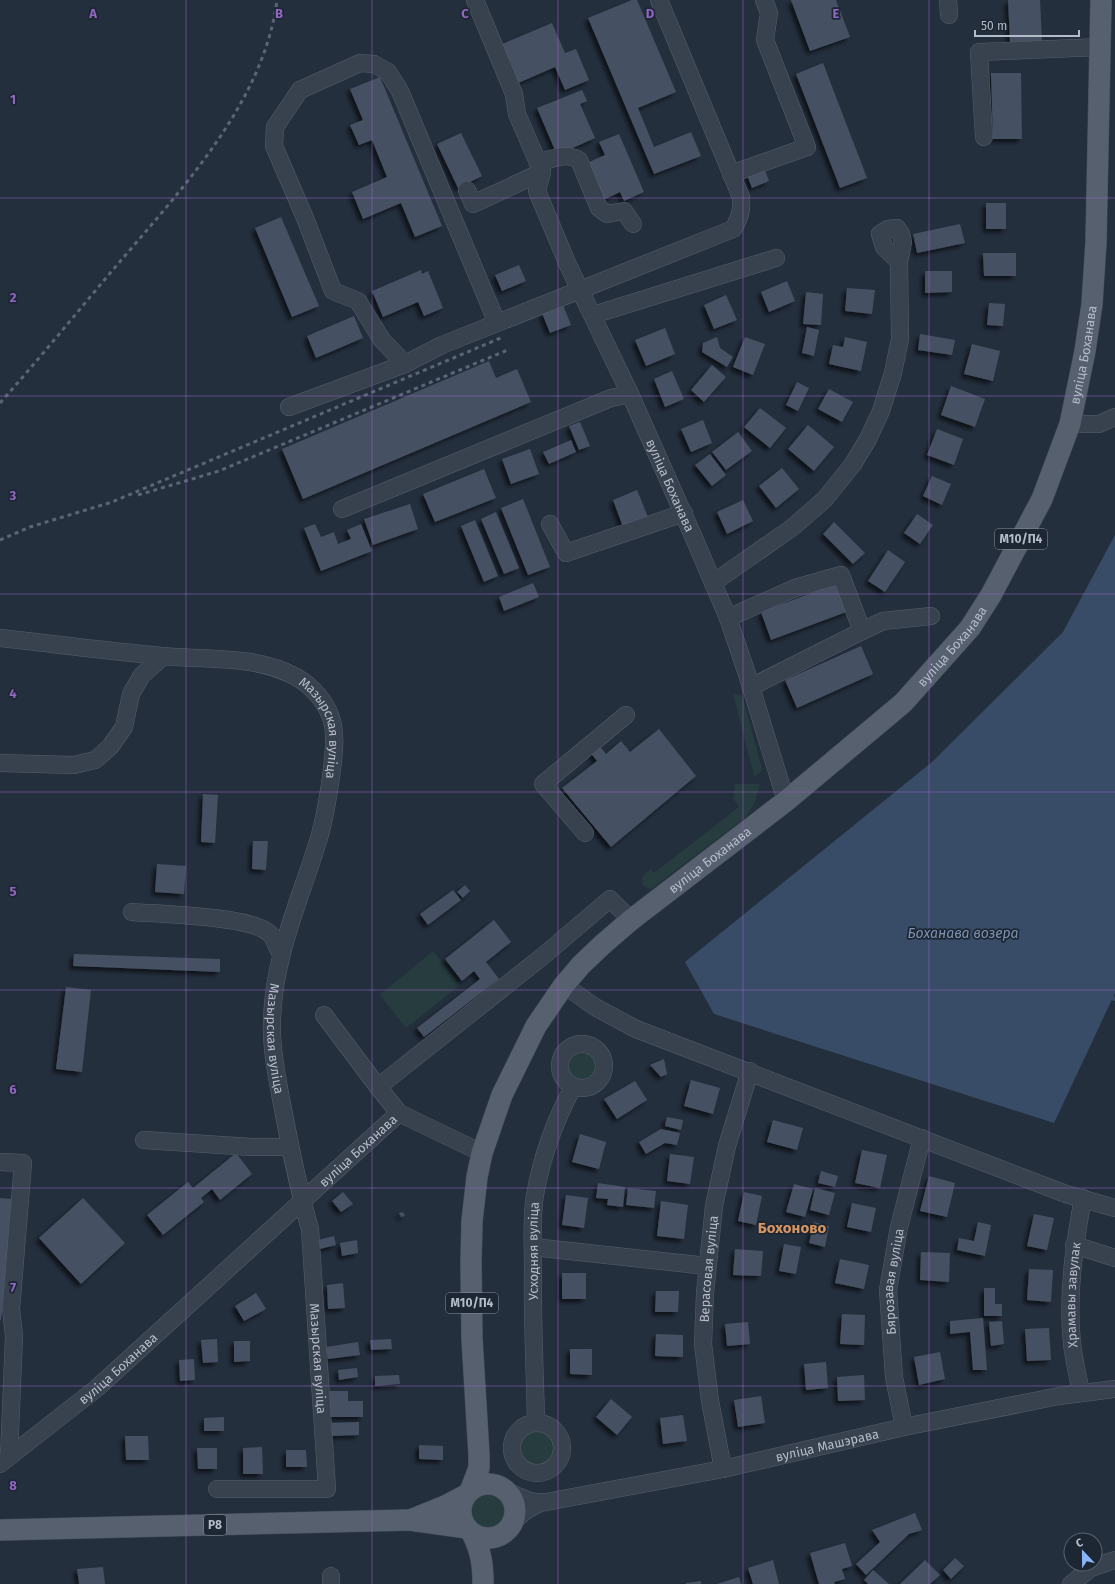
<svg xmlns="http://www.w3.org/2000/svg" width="1115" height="1584" font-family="'Fira Sans',sans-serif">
<defs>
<filter id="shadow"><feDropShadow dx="-3.5" dy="3.5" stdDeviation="2" flood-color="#0009"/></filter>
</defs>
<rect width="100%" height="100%" fill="#242f3e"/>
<g fill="#263c3f">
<path d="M733 694 740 695 743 698 762 769C760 773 759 775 754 775Z"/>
<path d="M735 784H760L755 802 746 817 651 889C636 885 641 875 651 869L654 873 739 807 733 798Z"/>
<polygon points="433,951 460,985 406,1028 380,995"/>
<circle cx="582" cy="1068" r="15"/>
<circle cx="536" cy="1450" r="19"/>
<circle cx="488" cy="1511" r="20"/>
</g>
<polygon fill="#394c67" points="1115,535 1115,993 1054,1123 714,1014 685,962 932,762 1063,632"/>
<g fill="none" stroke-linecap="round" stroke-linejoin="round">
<polyline stroke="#394c67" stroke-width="4" points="1112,998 1115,999"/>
</g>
<g fill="#455162" filter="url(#shadow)">
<polygon points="632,0 637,0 676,92 638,108 654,147 691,132 701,156 654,174 588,18"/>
<polygon points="791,0 836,0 850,37 810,51"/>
<polygon points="1008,0 1040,0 1042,41 1010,42"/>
<polygon points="552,23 565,53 576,49 589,80 565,90 555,67 516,84 500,45"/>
<polygon points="823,63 867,178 840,188 796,74"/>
<polygon points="991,73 1021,73 1022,139 993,139"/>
<polygon points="380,77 442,226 415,237 401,203 363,219 352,192 387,177 372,140 359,145 350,125 363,120 350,89"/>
<polygon points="582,90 587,101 580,104 595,138 557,155 537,108"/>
<polygon points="461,133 482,176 458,188 437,144"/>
<polygon points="619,134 644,192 624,201 620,192 603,200 587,163 605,155 599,142"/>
<polygon points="764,168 769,181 752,188 747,175"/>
<rect x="986" y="203" width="20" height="26"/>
<polygon points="281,217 319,306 292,317 255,228"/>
<polygon points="960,224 965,243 917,253 913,234"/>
<polygon points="983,253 1016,253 1016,276 984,276"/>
<polygon points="519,265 526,281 502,291 495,275"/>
<polygon points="421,270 422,274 428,271 443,308 424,316 418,302 383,317 372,291"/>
<polygon points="925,271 952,271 952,292 925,293"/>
<polygon points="787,281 795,301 769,312 761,292"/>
<polygon points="847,288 875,290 872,314 845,311"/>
<polygon points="806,292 823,294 821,325 803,324"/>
<polygon points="726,295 737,320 714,329 704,305"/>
<polygon points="989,303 1005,304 1003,326 987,325"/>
<polygon points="563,305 571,325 550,333 542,313"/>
<polygon points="354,316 363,338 316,358 307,336"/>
<polygon points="807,327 819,330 814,356 802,353"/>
<polygon points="665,328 675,354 646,366 635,340"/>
<polygon points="920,334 955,340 952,355 918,350"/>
<polygon points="717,337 720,348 733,357 727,367 702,352 703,343"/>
<polygon points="745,337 765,344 753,375 733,367"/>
<polygon points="845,337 867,342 861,371 829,364 833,345 843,347"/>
<polygon points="972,344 1000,351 993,381 964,374"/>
<polygon points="489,361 496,378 517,369 531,402 303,499 282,449"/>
<polygon points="712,365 726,377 704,402 691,390"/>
<polygon points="672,371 684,399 665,407 654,379"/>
<polygon points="797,382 809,388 798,411 786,405"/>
<polygon points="951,386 985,399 975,427 941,415"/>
<polygon points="829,389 853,402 842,422 818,409"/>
<polygon points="760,408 786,428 770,448 744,427"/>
<polygon points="703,420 712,443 691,452 681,429"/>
<polygon points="580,422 590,446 579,450 569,426"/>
<polygon points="808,425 834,447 814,471 788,449"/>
<polygon points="937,429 963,439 954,465 927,455"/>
<polygon points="738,432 752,451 726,470 712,452"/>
<polygon points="571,440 576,452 549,464 543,452"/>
<polygon points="530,449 539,474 511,484 502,459"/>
<polygon points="710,454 726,475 712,486 695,465"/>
<polygon points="782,468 799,489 776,508 759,486"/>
<polygon points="484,469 496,498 435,522 423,494"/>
<polygon points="932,476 951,484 942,505 923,496"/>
<polygon points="637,490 648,517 623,527 613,500"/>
<polygon points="523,499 550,567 528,575 501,508"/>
<polygon points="743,500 753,521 727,534 717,512"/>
<polygon points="410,504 418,529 373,545 364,519"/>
<polygon points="496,512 519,568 504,574 481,519"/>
<polygon points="917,514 933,525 920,544 904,533"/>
<polygon points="475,520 498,576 484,582 461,526"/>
<polygon points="834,522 865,553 853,564 823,534"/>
<polygon points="315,524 321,537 334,532 338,544 351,539 347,530 361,524 372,551 321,571 304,528"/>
<polygon points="888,550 905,562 885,592 868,581"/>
<polygon points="533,583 539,597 504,611 499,597"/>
<polygon points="838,583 849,611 771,640 761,612"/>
<polygon points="861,646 873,674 797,708 785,680"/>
<polygon points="659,729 696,776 611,847 562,788 597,761 589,751 598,744 606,754 621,741 630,752"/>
<polygon points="203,794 218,795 215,843 201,842"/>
<polygon points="253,841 268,841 266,870 252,869"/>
<polygon points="157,864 186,866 184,894 155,892"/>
<polygon points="465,885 470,891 463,898 457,892"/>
<polygon points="453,890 461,900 428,925 420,914"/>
<polygon points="494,920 511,942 486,962 499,979 424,1037 417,1028 480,979 474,971 462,981 445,959"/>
<polygon points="74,954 220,959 220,972 73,966"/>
<polygon points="66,987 91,990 82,1072 56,1069"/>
<polygon points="664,1059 667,1074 661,1077 650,1065"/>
<polygon points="691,1080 720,1088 713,1114 684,1106"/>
<polygon points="635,1081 647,1100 617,1119 604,1099"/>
<polygon points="667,1117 683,1120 681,1130 665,1126"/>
<polygon points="773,1120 803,1128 797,1150 767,1142"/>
<polygon points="661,1129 680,1133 677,1145 665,1143 646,1154 639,1142"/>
<polygon points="580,1134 606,1142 599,1169 572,1162"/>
<polygon points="862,1150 887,1155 880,1188 855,1183"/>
<polygon points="236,1153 252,1174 220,1200 212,1189 201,1198 204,1202 163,1235 147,1215 188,1182 193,1188"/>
<polygon points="670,1154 694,1157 690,1184 667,1181"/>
<polygon points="821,1171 838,1176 835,1187 818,1183"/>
<polygon points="929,1176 955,1183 947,1217 920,1211"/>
<polygon points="598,1183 625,1187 623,1207 607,1205 608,1199 596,1198"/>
<polygon points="794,1184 813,1189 805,1217 786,1212"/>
<polygon points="628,1188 656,1191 654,1208 626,1205"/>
<polygon points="815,1188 835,1193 829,1215 810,1210"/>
<polygon points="343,1192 353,1204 341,1212 332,1201"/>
<polygon points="744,1192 762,1196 756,1225 738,1221"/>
<polygon points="566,1195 588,1198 584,1228 562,1225"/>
<polygon points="0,1198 13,1199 1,1320 0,1320"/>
<polygon points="83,1198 125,1243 81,1284 39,1238"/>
<polygon points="661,1201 688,1205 684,1239 657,1236"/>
<polygon points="852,1203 876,1208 871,1232 847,1227"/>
<polygon points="403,1212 405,1216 401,1217 399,1213"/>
<polygon points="1034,1214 1054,1218 1047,1250 1027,1246"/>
<polygon points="814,1222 829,1226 825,1247 809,1243"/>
<polygon points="978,1222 991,1225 985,1256 957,1250 959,1238 974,1241"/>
<polygon points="334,1236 336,1245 320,1249 318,1240"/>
<polygon points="357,1240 358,1253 342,1256 340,1243"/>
<polygon points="784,1244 801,1247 796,1274 779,1271"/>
<polygon points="735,1249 763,1251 761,1276 733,1275"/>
<polygon points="921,1252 950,1253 949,1282 920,1280"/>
<polygon points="840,1259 869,1265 864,1289 835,1283"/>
<polygon points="1029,1269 1053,1270 1051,1302 1027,1300"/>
<rect x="562" y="1273" width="24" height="26"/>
<polygon points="343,1283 345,1308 328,1309 327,1285"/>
<polygon points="984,1288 995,1288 995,1304 1002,1304 1002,1316 984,1316"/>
<polygon points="656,1291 679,1291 678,1312 655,1312"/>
<polygon points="256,1293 266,1309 244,1321 235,1306"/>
<polygon points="842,1314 865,1315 864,1345 840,1344"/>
<polygon points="983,1318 987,1370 973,1370 970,1332 950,1334 950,1321"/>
<polygon points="1002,1321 1004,1344 991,1346 989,1322"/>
<polygon points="748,1322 750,1344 727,1346 725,1324"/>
<polygon points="1049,1328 1051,1360 1027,1361 1025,1329"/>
<polygon points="656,1334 683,1335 683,1357 655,1356"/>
<polygon points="217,1339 218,1362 203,1363 201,1340"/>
<polygon points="391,1339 392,1349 371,1350 370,1340"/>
<polygon points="234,1341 250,1341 250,1361 234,1362"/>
<polygon points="358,1342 360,1355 328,1359 326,1347"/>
<polygon points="570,1349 592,1349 592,1375 570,1374"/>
<polygon points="940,1352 945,1379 919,1385 914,1357"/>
<polygon points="194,1359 195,1380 180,1381 179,1360"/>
<polygon points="826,1362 828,1388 806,1390 804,1364"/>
<polygon points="357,1368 358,1377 339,1380 338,1370"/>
<polygon points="399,1375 400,1384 375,1386 375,1376"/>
<polygon points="864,1375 865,1400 838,1401 837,1377"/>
<polygon points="329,1391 348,1391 348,1401 363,1401 363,1417 328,1417"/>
<polygon points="761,1396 765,1423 738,1427 734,1400"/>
<polygon points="611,1399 632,1417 617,1435 596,1417"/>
<polygon points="683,1415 687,1441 663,1444 660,1418"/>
<polygon points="224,1417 224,1431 204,1431 204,1418"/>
<polygon points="359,1422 359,1435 329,1436 329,1423"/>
<polygon points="125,1436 148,1436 149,1460 126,1460"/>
<polygon points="419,1445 443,1446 443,1460 419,1459"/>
<polygon points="262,1447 263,1474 243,1474 243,1448"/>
<polygon points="197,1448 217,1448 217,1469 198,1469"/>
<polygon points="286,1450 306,1450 307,1467 286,1467"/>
<polygon points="915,1513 922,1530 909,1534 866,1575 856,1564 880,1542 872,1530"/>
<polygon points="845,1543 852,1566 842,1569 845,1579 834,1582 835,1584 819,1584 810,1553"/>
<polygon points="955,1558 964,1566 951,1579 943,1570"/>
<polygon points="773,1560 779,1584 753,1584 748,1568"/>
<polygon points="925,1560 940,1575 930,1584 900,1584"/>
<polygon points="103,1567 105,1584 79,1584 77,1569"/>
<polygon points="873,1570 889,1584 868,1584 864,1580"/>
<polygon points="739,1577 741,1584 717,1584"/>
<polygon points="701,1581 701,1584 686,1584 686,1583"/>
</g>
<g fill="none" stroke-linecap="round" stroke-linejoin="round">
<defs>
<g id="minor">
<path id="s1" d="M475 0 514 94 517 114 542 172 537 191 568 265 630 394 694 538 728 618 747 674 786 801"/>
<polyline points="948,0 949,15"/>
<polyline points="984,137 979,52 1100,47"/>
<path d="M538 163C552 159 565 152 579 160L599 208 607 214 624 211 633 224"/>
<polyline points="731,174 807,147 765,40 769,13 764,0"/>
<polyline points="467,190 473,204 542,172"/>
<polyline points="593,315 776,258"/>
<polyline points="405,364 382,340 358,301 333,291 305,218 274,146 275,127 300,90 360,63 374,64 388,72 400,91 497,323"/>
<path d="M289 407 405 364 442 345 733 229C740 218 742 210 741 197L659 0"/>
<polyline points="1070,424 1099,424 1115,417"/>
<polyline points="342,509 611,398 630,394"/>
<polyline points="550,524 566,553 684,513"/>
<polyline points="713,583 793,527 825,499 853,464 868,439 881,411 893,373 900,339 899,262 903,242 901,234 897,228 888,229 880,234 884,247 899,262"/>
<polyline points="728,618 795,588 841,575 862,631 751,687"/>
<polyline points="862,631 883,621 931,616"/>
<path id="s2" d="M0 638C54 644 108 651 162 656 206 660 257 655 296 677 313 686 329 705 333 725 336 742 333 760 331 777 328 798 325 818 319 838 301 898 273 957 272 1021 271 1049 277 1077 282 1104 290 1146 298 1188 310 1229L327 1489H217"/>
<polyline points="0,763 74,765 95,760 110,747 124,727 131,694 142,675 164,656"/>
<polyline points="585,833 543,784 626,715"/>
<path d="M132 912C160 914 250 916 269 933 274 937 277 948 281 954"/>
<polyline points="564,985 595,1007 636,1029 1066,1194 1115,1208"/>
<polyline points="324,1015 378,1087 399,1113 482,1153"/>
<circle cx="582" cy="1066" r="22"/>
<polyline points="378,1087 543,956 610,899 631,920"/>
<polyline points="144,1140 252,1147 290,1147"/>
<polyline points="0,1162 23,1163 11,1309 14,1336 9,1457"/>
<polyline points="1074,1245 1115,1258"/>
<polyline points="533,1247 707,1266"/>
<path id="s3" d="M1081 1393C1078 1377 1074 1360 1072 1344 1067 1294 1074 1247 1083 1198"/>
<path id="s4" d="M536 1422C535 1371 532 1319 533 1268 533 1244 531 1218 535 1195 542 1156 554 1122 573 1087"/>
<circle cx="537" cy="1448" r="25"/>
<path id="s5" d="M904 1427 894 1377 888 1290 899 1227 922 1138"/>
<path id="s6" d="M0 1464 97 1388 399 1113"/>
<path id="s7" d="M723 1469 710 1401 703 1344 705 1293 714 1206 727 1146 750 1071"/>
<path id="s8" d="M507 1491C520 1497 532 1504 546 1502L723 1469 904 1427 1059 1396 1115 1389"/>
<polyline points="513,1522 525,1511 540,1503"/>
<polyline points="331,1576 331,1584"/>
<polyline points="1071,1584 1091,1568 1115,1560"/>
</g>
<g id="major">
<circle cx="488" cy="1511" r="27"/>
<path id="s9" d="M471 1489 479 1468V1455L472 1339 471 1262 472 1221 477 1177 482 1153 502 1095 536 1026 564 985 581 965 602 945 631 920 786 801 903 703 970 628 991 595 1042 499 1070 424 1085 351 1092 304 1096 242 1101 0"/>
<polyline points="413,1519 445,1506 466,1495"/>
<polyline points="0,1530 410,1520 467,1528"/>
<path d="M472 1533C481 1551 483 1564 483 1584"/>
</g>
</defs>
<use href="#minor" stroke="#565f6c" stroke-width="18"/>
<use href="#major" stroke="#414a57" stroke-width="22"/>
<use href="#minor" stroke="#38414e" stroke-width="17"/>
<use href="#major" stroke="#56606e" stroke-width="21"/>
<g stroke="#5a6575" stroke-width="3" stroke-dasharray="4 4" stroke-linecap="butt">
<path d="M0 403C40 358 78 311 117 265 181 190 264 102 277 0"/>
<polyline points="138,495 219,471 510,349"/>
<polyline points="0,540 30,527 112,502 503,337"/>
</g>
</g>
<path fill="none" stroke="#9266c3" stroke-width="1" stroke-opacity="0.55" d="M186 0V1584M372 0V1584M558 0V1584M743 0V1584M929 0V1584M0 198H1115M0 396H1115M0 594H1115M0 792H1115M0 990H1115M0 1188H1115M0 1386H1115"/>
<g text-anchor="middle" stroke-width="3.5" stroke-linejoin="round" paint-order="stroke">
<g fill="#1d2633" stroke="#878f9c" stroke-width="1">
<rect x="995" y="529" width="52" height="20" rx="3"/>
<rect x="446" y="1293" width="52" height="20" rx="3"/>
<rect x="204" y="1515" width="22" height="20" rx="3"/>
</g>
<g font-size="12" font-weight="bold" fill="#b4bcc9">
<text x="1021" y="543">М10/П4</text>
<text x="472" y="1307">М10/П4</text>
<text x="215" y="1529">Р8</text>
</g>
<g font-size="13" fill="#b4bcc9" stroke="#1d2633">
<text dy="5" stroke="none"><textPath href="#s9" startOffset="1367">вуліца Боханава</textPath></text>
<text dy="5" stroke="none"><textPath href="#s1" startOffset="528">вуліца Боханава</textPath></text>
<text dy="5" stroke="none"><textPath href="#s9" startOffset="1043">вуліца Боханава</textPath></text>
<text dy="5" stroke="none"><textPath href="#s2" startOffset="361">Мазырская вуліца</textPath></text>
<text dy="5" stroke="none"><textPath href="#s9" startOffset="719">вуліца Боханава</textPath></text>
<text dy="5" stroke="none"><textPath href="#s2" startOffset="684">Мазырская вуліца</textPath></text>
<text dy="5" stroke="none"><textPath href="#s6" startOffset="476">вуліца Боханава</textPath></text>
<text dy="5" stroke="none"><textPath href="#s4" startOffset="171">Усходняя вуліца</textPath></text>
<text dy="5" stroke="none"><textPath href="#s7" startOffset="202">Верасовая вуліца</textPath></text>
<text dy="5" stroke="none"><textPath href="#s5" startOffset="147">Бярозавая вуліца</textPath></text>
<text dy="5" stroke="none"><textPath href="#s3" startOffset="99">Храмавы завулак</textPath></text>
<text dy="5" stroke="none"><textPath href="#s2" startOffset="1008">Мазырская вуліца</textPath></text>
<text dy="5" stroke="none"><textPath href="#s6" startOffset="152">вуліца Боханава</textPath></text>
<text dy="5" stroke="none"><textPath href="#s8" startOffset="328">вуліца Машэрава</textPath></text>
</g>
<g font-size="14" font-style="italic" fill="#7c92b1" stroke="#1d2633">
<text x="963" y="938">Боханава возера</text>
</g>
<g font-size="15" font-weight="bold" fill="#d59563" stroke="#1d2633">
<text x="792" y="1233">Бохоново</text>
</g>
</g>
<g font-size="13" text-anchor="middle" font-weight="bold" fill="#9266c3" stroke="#1d2633" stroke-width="3.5" stroke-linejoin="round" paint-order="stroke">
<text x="93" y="18">A</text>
<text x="279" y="18">B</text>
<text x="465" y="18">C</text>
<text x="650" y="18">D</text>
<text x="836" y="18">E</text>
<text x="13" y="104">1</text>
<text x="13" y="302">2</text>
<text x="13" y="500">3</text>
<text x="13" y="698">4</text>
<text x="13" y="896">5</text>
<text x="13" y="1094">6</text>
<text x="13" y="1292">7</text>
<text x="13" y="1490">8</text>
</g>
<g transform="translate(1083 1552) rotate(338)"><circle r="19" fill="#1d2633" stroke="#59626f"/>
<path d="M0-3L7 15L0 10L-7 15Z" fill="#8ab4f8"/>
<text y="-6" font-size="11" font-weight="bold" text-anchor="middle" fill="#b4bcc9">С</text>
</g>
<path d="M975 30v6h104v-6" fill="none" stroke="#b4bcc9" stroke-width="2"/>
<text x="981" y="30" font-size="12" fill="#b4bcc9" stroke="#1d2633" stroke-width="3" paint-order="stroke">50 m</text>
</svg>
